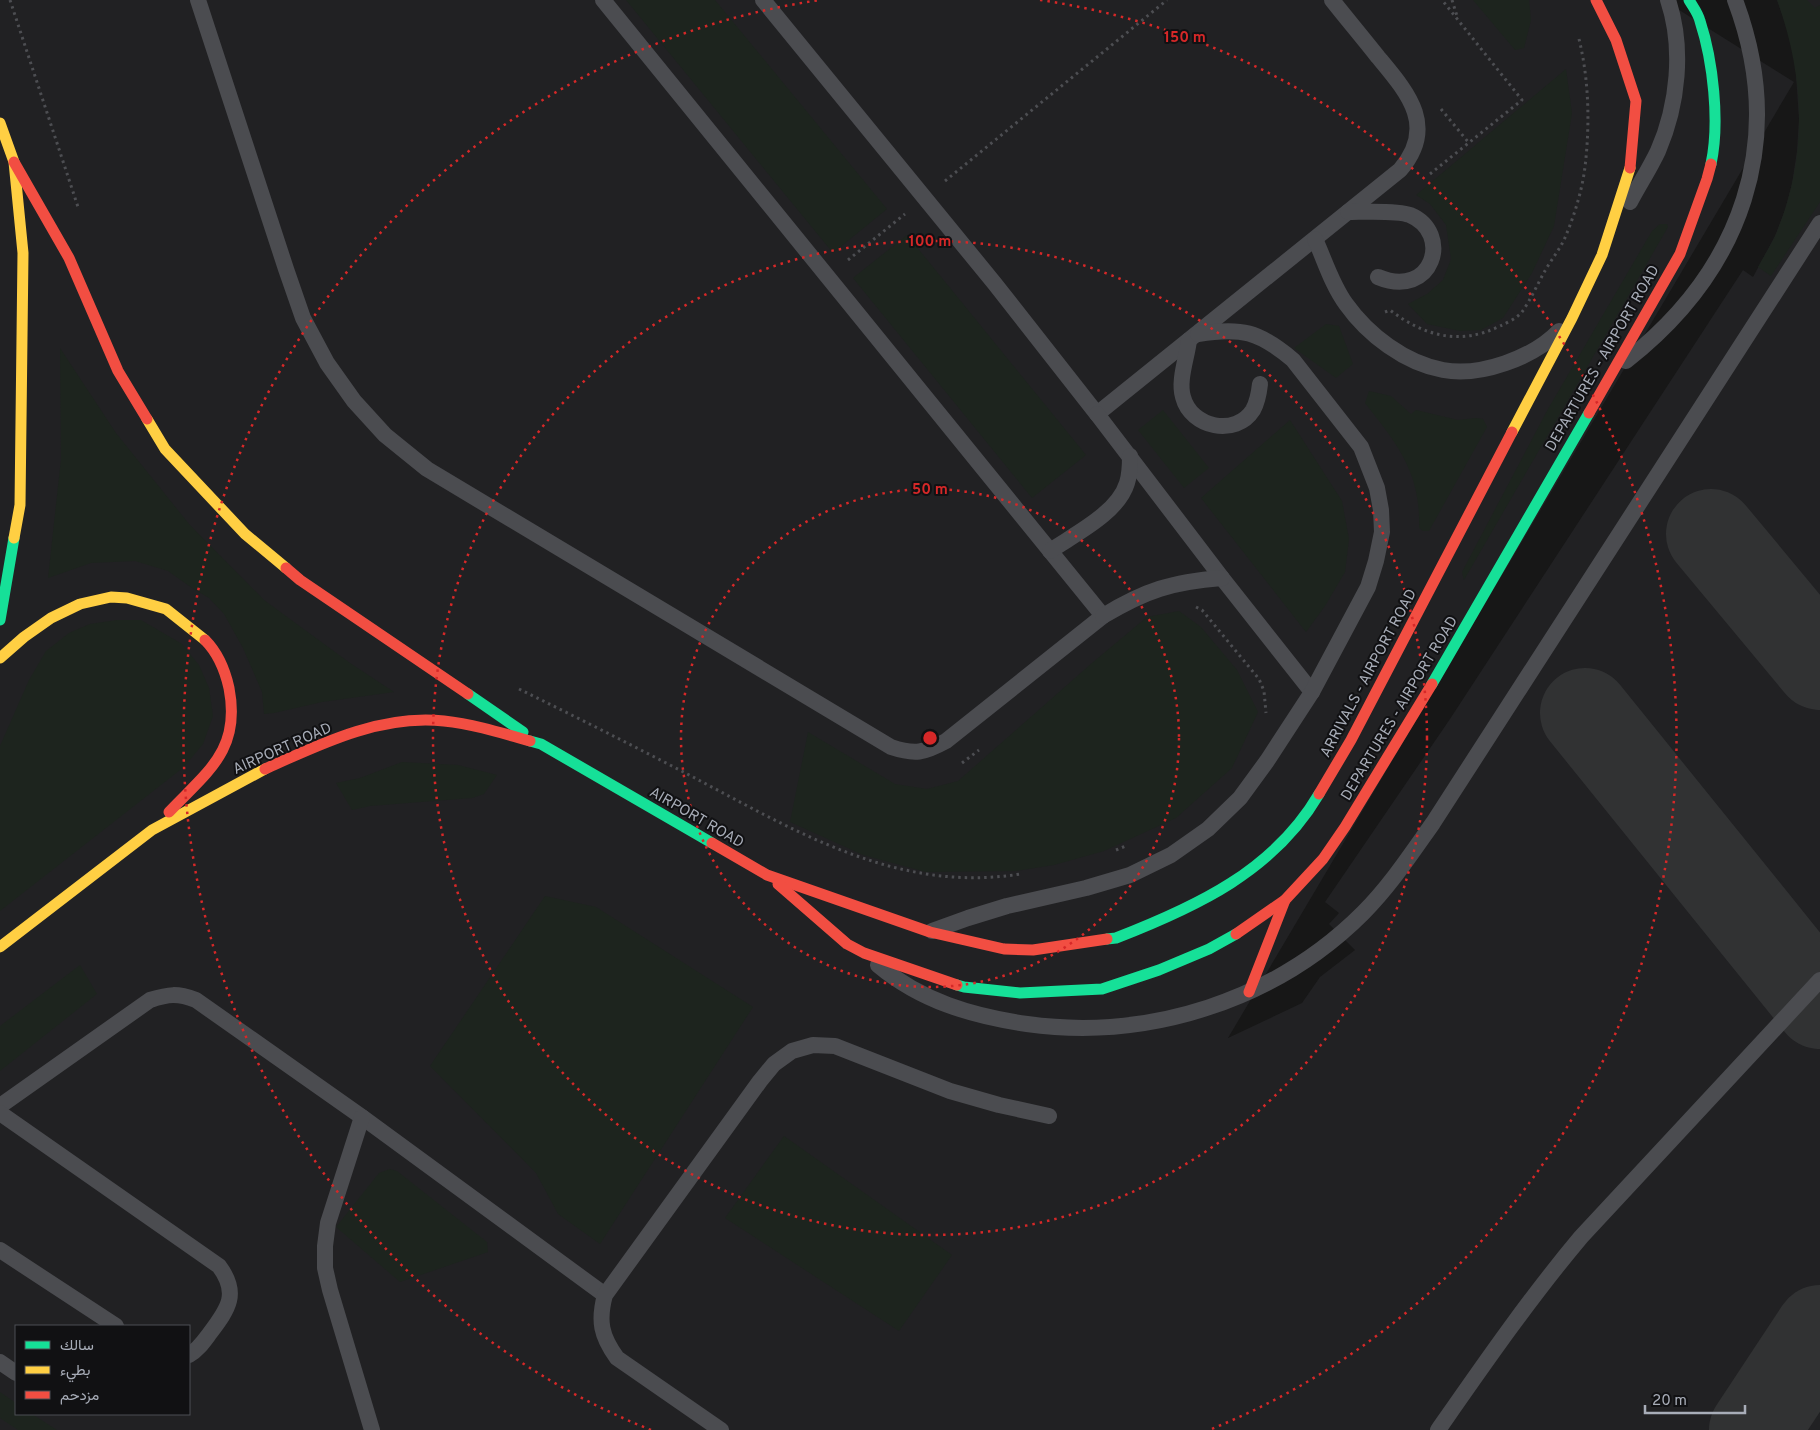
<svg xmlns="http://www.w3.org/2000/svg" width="1820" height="1430" font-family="Overpass,Vazirmatn,sans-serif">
<rect width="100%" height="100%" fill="#171717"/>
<path fill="#212123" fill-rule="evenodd" d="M0 0H1669L1676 8 1794 82 1228 1038 1302 1003 1320 977 1355 950 1329 924 1339 913 1325 902 1450 719 1743 270 1753 277 1775 236 1785 210 1792 184 1797 151 1799 119 1795 60 1788 30 1777 0H1820V1430H0ZM16 1326H189V1414H16Z"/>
<g fill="#1d241e">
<polygon points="626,0 715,0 887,209 833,253"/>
<polygon points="1473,0 1529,0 1531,20 1524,48 1515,50"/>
<path d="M1777 0H1807L1815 8 1820 5V202L1771 276 1758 267C1764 256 1771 245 1776 234 1808 157 1805 77 1777 0Z"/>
<polygon points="1566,69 1572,113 1554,226 1532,273 1503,318 1481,330 1460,331 1427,324 1408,304 1427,294 1443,280 1451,259 1446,225 1430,204 1416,195"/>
<polygon points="1660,224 1667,224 1668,227 1464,580 1462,572 1548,409 1652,231"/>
<polygon points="907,235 1086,455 1032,498 853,278"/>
<polygon points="1326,324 1339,326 1353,364 1336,378 1294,348"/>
<polygon points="60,348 116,433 189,524 264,600 350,663 394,692 322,702 274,713 264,714 262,692 243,648 224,614 209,598 192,588 168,571 135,561 91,563 48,578 61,459"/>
<path d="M1369 391 1391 396 1411 414 1416 410 1458 420 1476 418 1483 419 1487 427 1429 531H1423L1419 528C1421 472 1397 444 1365 403Z"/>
<polygon points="1163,410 1209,468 1184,488 1138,430"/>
<polygon points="1290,420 1342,501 1349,539 1345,572 1325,606 1306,632 1201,498"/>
<polygon points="1179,611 1201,627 1237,670 1258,712 1232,768 1176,818 1104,851 1054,865 1016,871 926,872 863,855 790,822 808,732 895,784 927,789 958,781 1092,663 1147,617"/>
<polygon points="117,620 141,620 182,644 199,665 209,688 213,716 203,744 184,767 0,911 0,746 29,680 46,651 69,633 90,624"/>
<polygon points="402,762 458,765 497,775 484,794 472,798 370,806 352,810 336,783 360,778"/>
<polygon points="545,896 596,907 753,1007 600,1244 558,1214 536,1173 430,1066"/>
<polygon points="80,965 97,994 0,1071 0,1026"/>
<polygon points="784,1136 952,1255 899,1331 725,1218"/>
<polygon points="390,1169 397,1171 487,1242 488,1252 400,1282 336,1227 379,1173"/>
<polygon points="0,1392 16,1403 16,1414 32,1414 57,1430 18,1430 0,1418"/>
</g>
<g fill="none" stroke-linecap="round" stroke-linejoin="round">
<g stroke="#313233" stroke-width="90">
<polyline points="1711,534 1820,665"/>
<polyline points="1585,713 1820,1004"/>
<polyline points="1754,1430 1820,1330"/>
</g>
<g stroke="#4d4e52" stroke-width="3" stroke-dasharray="2.5 4" stroke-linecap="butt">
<polyline points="10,0 78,207"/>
<polyline points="1452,0 1457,16"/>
<polyline points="1441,109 1469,143"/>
<polyline points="1430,174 1522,100 1442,0"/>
<polyline points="945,181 1167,0"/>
<polyline points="848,260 905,214"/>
<path d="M1385 312 1390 310C1424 336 1460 346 1500 326 1507 323 1517 318 1522 312 1531 299 1538 283 1546 269 1552 259 1559 250 1564 240 1574 217 1582 191 1585 167 1590 124 1589 80 1579 39"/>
<polyline points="1196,607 1202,610 1259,679 1264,691 1266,713"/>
<path d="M519 689C576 717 634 746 691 776 794 830 897 894 1020 874"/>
<polyline points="962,763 979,750"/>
<polyline points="1116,850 1128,845"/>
</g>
<g stroke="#4b4c50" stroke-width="16">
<path d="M198 0 286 269 303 318 327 363 354 401 385 435 427 469 891 747C915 755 924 753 946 741L1103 616 603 0"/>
<path d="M763 0 995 284 1097 414 1400 170C1438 126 1407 92 1378 57 1363 38 1347 19 1332 0"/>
<path d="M1630 202C1639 185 1650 168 1658 151 1678 105 1684 48 1668 0"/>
<path d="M1348 212C1363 212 1397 210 1410 215 1453 233 1433 300 1378 277"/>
<path d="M1315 239C1325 261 1332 285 1346 304 1368 335 1405 363 1443 370 1480 377 1533 358 1559 331"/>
<path d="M1189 340C1187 358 1178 380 1183 397 1191 428 1236 437 1253 410 1258 401 1259 393 1260 384"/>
<path d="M1626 361C1742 270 1788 141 1735 0"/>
<polyline points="1097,414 1222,578 1312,692"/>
<path d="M1050 551C1075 534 1118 513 1127 483 1130 474 1130 465 1130 456"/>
<path d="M1103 616C1146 590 1172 582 1222 578"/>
<path d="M932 931 968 918 1007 906 1086 888 1130 875 1171 855 1208 829 1240 798 1267 761 1312 692 1368 587 1376 561 1382 532 1381 510 1377 488 1361 447 1293 360C1259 331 1241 327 1198 334"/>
<path d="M878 965C921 1001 972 1016 1027 1024 1149 1041 1276 1000 1363 913 1390 886 1411 854 1433 823L1820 223"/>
<path d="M0 1106 150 1000C169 994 177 993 196 1000L362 1117 605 1295"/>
<path d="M0 1113 219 1266C239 1293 229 1308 210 1333 204 1341 198 1350 189 1355"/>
<polyline points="362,1117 328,1223 325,1246 325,1268 330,1290 372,1430"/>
<polyline points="0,1250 116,1326"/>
<polyline points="0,1362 16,1373"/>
<path d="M721 1430 617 1358C601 1336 598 1321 605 1295L760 1081 774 1064 792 1051 813 1045 835 1046 950 1091 999 1105 1049 1116"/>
<path d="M1438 1430C1484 1364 1529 1299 1581 1237L1820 980"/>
</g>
<g stroke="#16e098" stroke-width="11">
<path d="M1689 0C1693 7 1698 13 1700 21 1713 61 1720 122 1711 164"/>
<polyline points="0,620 14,538"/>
<polyline points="1432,684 1589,413"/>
<polyline points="468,694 523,732"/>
<polyline points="530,741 541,744 712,843"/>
<path d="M1107 939 1116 938C1196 907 1274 871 1319 794"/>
<polyline points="957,985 964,987 1020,993 1102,989 1159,970 1209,949 1236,934"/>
</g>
<g stroke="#ffcf43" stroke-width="11">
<polyline points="0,123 14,162 23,253 20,505 14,538"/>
<polyline points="147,419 165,449 245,534 286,568"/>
<polyline points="1512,432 1572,318 1602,255 1630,168"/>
<polyline points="0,658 24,637 51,618 80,604 111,597 127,598 166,609 205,640"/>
<polyline points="0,947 152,830 265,769"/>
</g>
<g stroke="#f24e42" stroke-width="11">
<polyline points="1596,0 1616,40 1636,101 1630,168"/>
<polyline points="14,162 69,258 118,371 147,419"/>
<polyline points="1589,413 1680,254 1707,179 1711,164"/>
<polyline points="286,568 300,580 468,694"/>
<path d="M265 769C320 744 381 714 444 721 473 724 502 733 530 741"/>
<polyline points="1319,794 1351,740 1512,432"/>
<path d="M169 812C208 771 241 750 229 688 225 670 218 653 205 640"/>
<polyline points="712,843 767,875 930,932 1004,949 1033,950 1107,939"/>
<polyline points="778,884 847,944 864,953 957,985"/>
<polyline points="1236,934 1285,900 1323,859 1345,827 1432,684"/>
<polyline points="1249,992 1285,900"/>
</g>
</g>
<g fill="none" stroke="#d62828" stroke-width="2.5" stroke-dasharray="2.5 5">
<circle cx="930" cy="738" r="249"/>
<circle cx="930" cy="738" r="497"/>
<path d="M651 1430A746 746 0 0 1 820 0M1040 0A746 746 0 0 1 1209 1430"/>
</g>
<g text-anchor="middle" stroke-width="4" stroke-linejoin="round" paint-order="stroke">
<g font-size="15" fill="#a8adb8" stroke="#111113">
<text transform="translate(1602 358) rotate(-60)" y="5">DEPARTURES - AIRPORT ROAD</text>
<text transform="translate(1368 673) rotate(-62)" y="5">ARRIVALS - AIRPORT ROAD</text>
<text transform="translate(1399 708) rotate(-59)" y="5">DEPARTURES - AIRPORT ROAD</text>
<text transform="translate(282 748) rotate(-24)" y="5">AIRPORT ROAD</text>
<text transform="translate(697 817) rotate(30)" y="5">AIRPORT ROAD</text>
</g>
</g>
<circle cx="930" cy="738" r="8" fill="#d62828" stroke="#111113" stroke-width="2.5"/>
<g font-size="15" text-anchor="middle" font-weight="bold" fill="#d62828" stroke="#111113" stroke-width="4" stroke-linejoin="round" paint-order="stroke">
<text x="1185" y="42">150 m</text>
<text x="930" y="246">100 m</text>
<text x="930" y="494">50 m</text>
</g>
<rect x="15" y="1325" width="175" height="90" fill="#111113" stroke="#4d4f55"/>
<rect x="25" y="1341" width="25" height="8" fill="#16e098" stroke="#4d4f55"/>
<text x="60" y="1350" font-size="15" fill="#a8adb8">سالك</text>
<rect x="25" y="1366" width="25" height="8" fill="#ffcf43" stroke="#4d4f55"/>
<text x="60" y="1375" font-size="15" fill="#a8adb8">بطيء</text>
<rect x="25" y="1391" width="25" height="8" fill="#f24e42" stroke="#4d4f55"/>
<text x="60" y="1400" font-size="15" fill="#a8adb8">مزدحم</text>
<path d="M1645 1405v8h100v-8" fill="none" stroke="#a8adb8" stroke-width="2.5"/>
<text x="1652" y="1405" font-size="15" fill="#a8adb8" stroke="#111113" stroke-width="4" paint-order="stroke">20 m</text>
</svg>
